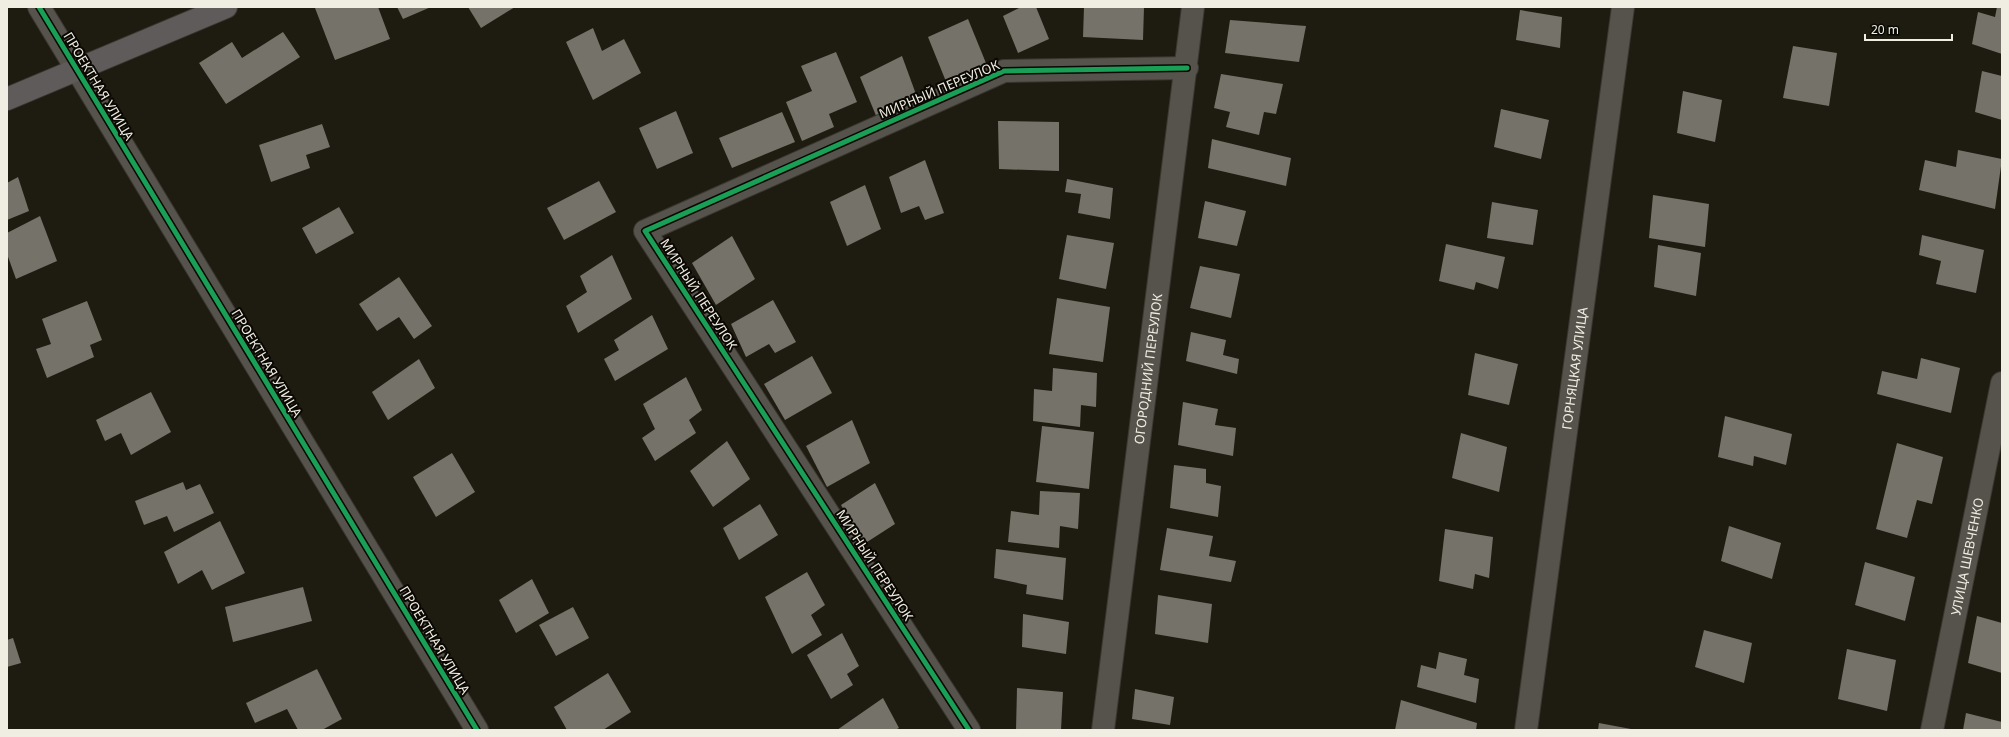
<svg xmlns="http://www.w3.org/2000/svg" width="2009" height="737" font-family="'Noto Sans',sans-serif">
<rect width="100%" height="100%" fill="#1e1b11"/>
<g fill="#75726a">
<polygon points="318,7 378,7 390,39 335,60 315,8"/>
<polygon points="397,7 431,7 403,19"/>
<polygon points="468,7 515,7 481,28"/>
<polygon points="1021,7 1036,7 1049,39 1018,53 1003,16"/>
<polygon points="1084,7 1144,7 1143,40 1083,37"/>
<polygon points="1997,7 2002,7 2002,54 1972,44 1978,12 1995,17"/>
<polygon points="1520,10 1562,17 1560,48 1516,40"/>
<polygon points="968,19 988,68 947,84 928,37"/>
<polygon points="1230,20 1306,26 1299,62 1225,53"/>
<polygon points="593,28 602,51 624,39 641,73 593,100 566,42"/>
<polygon points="283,32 300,57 226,104 199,63 232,42 242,58"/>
<polygon points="1793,46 1837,53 1829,106 1783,98"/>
<polygon points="836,52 857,102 829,114 834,127 802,141 786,102 812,91 801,66"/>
<polygon points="902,56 917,97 877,118 860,77"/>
<polygon points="1982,71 2002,76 2002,120 1975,112"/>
<polygon points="1221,74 1283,84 1276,114 1264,112 1259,135 1226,127 1230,112 1214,108"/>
<polygon points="1683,91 1722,100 1715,142 1677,133"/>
<polygon points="1501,109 1549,120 1541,159 1494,147"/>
<polygon points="676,111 693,153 657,169 639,128"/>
<polygon points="782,112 795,142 732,168 719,138"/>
<polygon points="998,121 1059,122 1059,171 999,169"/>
<polygon points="322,124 330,147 306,155 310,168 271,182 259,145"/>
<polygon points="1212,139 1291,158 1286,186 1208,168"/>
<polygon points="1958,150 2002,159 1995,209 1919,190 1925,160 1956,167"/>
<polygon points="925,160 944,213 925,220 919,206 901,213 889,177"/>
<polygon points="18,177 29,211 7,220 7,183"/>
<polygon points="1067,179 1113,188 1110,219 1078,213 1081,194 1065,192"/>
<polygon points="599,181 616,212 564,240 547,208"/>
<polygon points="865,185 881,229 847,246 830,202"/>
<polygon points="1653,195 1709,204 1705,247 1649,238"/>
<polygon points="1205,201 1246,211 1237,246 1198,238"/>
<polygon points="1492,202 1538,210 1533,245 1487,238"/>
<polygon points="339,207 354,233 316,254 302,228"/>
<polygon points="40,216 57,261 16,279 7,254 7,233"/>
<polygon points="1067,235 1114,243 1106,289 1059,279"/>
<polygon points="1922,235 1984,250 1976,293 1936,284 1941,261 1919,255"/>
<polygon points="732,236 755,279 716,305 692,263"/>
<polygon points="1446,244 1505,257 1498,289 1476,282 1474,290 1439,281"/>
<polygon points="1658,245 1701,253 1696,296 1654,287"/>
<polygon points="612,255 632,299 578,333 566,306 587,292 580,276"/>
<polygon points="1200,266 1240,274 1231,318 1190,308"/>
<polygon points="399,277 432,326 414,339 399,317 377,331 359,304"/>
<polygon points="1057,298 1110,307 1103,362 1049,354"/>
<polygon points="773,300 796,342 775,353 769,344 746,357 731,324"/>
<polygon points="87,301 102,340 90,345 94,357 47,378 36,349 51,344 42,319"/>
<polygon points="652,315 668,349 615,381 604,359 619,350 614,340"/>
<polygon points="1191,332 1226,340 1223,355 1239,359 1237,374 1186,361"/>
<polygon points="1475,353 1518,364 1509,405 1468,395"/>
<polygon points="812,356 832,393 785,420 764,384"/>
<polygon points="1921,358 1960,368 1951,413 1877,394 1882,371 1917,379"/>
<polygon points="419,359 435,388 388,420 372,392"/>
<polygon points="1053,368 1097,373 1096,407 1081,405 1080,427 1033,421 1034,389 1052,391"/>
<polygon points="686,377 702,410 689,420 696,433 655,461 642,438 655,429 643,404"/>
<polygon points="151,392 171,432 131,455 121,433 105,441 96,420"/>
<polygon points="1183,402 1218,409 1215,425 1236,428 1233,456 1178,445"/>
<polygon points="1725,416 1792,434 1786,465 1754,456 1753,466 1718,457"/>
<polygon points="852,420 870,463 827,487 806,446"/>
<polygon points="1042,426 1094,432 1089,489 1036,482"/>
<polygon points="1461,433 1507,447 1499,492 1452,478"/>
<polygon points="727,441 750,479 713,507 690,471"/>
<polygon points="1897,443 1943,457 1932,504 1917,500 1907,538 1876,529"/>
<polygon points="452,453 475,492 436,517 413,477"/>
<polygon points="1174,465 1206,469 1206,483 1221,486 1218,517 1170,508"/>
<polygon points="183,482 186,490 200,484 214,513 174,532 167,516 144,525 135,501"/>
<polygon points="875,483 895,524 864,544 841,505"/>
<polygon points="1040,491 1080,493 1078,529 1060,526 1059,548 1008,542 1011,511 1039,515"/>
<polygon points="760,504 778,535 739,560 723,528"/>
<polygon points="220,521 245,573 212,590 202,570 178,584 164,552"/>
<polygon points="1729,526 1781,543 1772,579 1721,561"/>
<polygon points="1167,528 1213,536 1209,556 1236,561 1231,582 1160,570"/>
<polygon points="1445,529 1493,537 1489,578 1475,574 1473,589 1439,581"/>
<polygon points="996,549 1066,558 1063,600 1026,594 1027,585 994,578"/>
<polygon points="1865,562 1915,577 1905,621 1855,605"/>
<polygon points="807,572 825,605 811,615 822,635 792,654 765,597"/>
<polygon points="532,579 549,613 516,633 499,600"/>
<polygon points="303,587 312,621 233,642 225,607"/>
<polygon points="1158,595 1212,604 1208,643 1155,634"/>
<polygon points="573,607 589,638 556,656 539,625"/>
<polygon points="1023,614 1069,622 1066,654 1022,647"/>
<polygon points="1977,616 2002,623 2002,673 1968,663"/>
<polygon points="1704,630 1752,643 1744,683 1695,667"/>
<polygon points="842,633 859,666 847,674 853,685 831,699 807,655"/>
<polygon points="13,638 21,663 7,667 7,640"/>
<polygon points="1847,649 1896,660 1887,711 1838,699"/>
<polygon points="1439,652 1467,659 1464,675 1479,679 1476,703 1417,687 1421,665 1436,669"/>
<polygon points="317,669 342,719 322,730 298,730 287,709 255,723 246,703"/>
<polygon points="608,673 631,712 603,730 567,730 554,707"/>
<polygon points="1017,688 1063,692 1061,730 1016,730"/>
<polygon points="1135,689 1174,697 1170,725 1132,719"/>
<polygon points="883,698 899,728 895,730 837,730"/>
<polygon points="1401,700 1477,723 1476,730 1395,730"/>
<polygon points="1966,713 2002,722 2002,730 1963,730"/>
<polygon points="1599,723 1631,729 1631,730 1598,730"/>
</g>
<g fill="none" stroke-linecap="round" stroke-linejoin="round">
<defs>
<g id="minor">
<polyline points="39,7 477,730"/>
<polyline points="969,730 645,231 1004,71 1187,68"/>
<path id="s1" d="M1103 730 1193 7"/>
<path id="s2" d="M1526 730 1623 7"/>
<path id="s3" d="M1932 730 2002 383"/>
</g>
<polyline id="major" points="7,99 226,7"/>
</defs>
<use href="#minor" stroke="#3a3831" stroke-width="24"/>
<use href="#major" stroke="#3a3831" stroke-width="24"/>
<use href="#minor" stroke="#56534c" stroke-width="22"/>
<use href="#major" stroke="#5f5b5b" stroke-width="22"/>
<defs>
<g id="cycleway">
<polyline points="39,7 477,730"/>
<polyline points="969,730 645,231 1004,71 1187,68"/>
</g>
</defs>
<use href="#cycleway" stroke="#0a0803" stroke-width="8"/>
<use href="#cycleway" stroke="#1a9f57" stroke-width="5"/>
</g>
<g text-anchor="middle" stroke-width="4" stroke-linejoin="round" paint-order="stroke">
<g font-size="13" fill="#f0ede2" stroke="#0a0803">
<text transform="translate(99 86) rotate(59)" y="5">ПРОЕКТНАЯ УЛИЦА</text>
<text transform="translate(939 89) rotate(-23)" y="5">МИРНЫЙ ПЕРЕУЛОК</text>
<text transform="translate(699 294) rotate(57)" y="5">МИРНЫЙ ПЕРЕУЛОК</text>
<text transform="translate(267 363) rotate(59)" y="5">ПРОЕКТНАЯ УЛИЦА</text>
<text dy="5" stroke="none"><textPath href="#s2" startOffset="365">ГОРНЯЦКАЯ УЛИЦА</textPath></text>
<text dy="5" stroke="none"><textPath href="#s1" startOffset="364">ОГОРОДНИЙ ПЕРЕУЛОК</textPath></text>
<text dy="5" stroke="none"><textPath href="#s3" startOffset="177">УЛИЦА ШЕВЧЕНКО</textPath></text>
<text transform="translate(875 565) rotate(57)" y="5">МИРНЫЙ ПЕРЕУЛОК</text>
<text transform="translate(435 640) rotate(59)" y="5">ПРОЕКТНАЯ УЛИЦА</text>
</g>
</g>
<rect width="2009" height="737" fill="none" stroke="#f0ede2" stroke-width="16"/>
<path d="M1865 34v6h87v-6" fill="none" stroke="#f0ede2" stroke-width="2"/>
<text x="1871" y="34" font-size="12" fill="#f0ede2" stroke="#0a0803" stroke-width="3" paint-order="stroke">20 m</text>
</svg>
